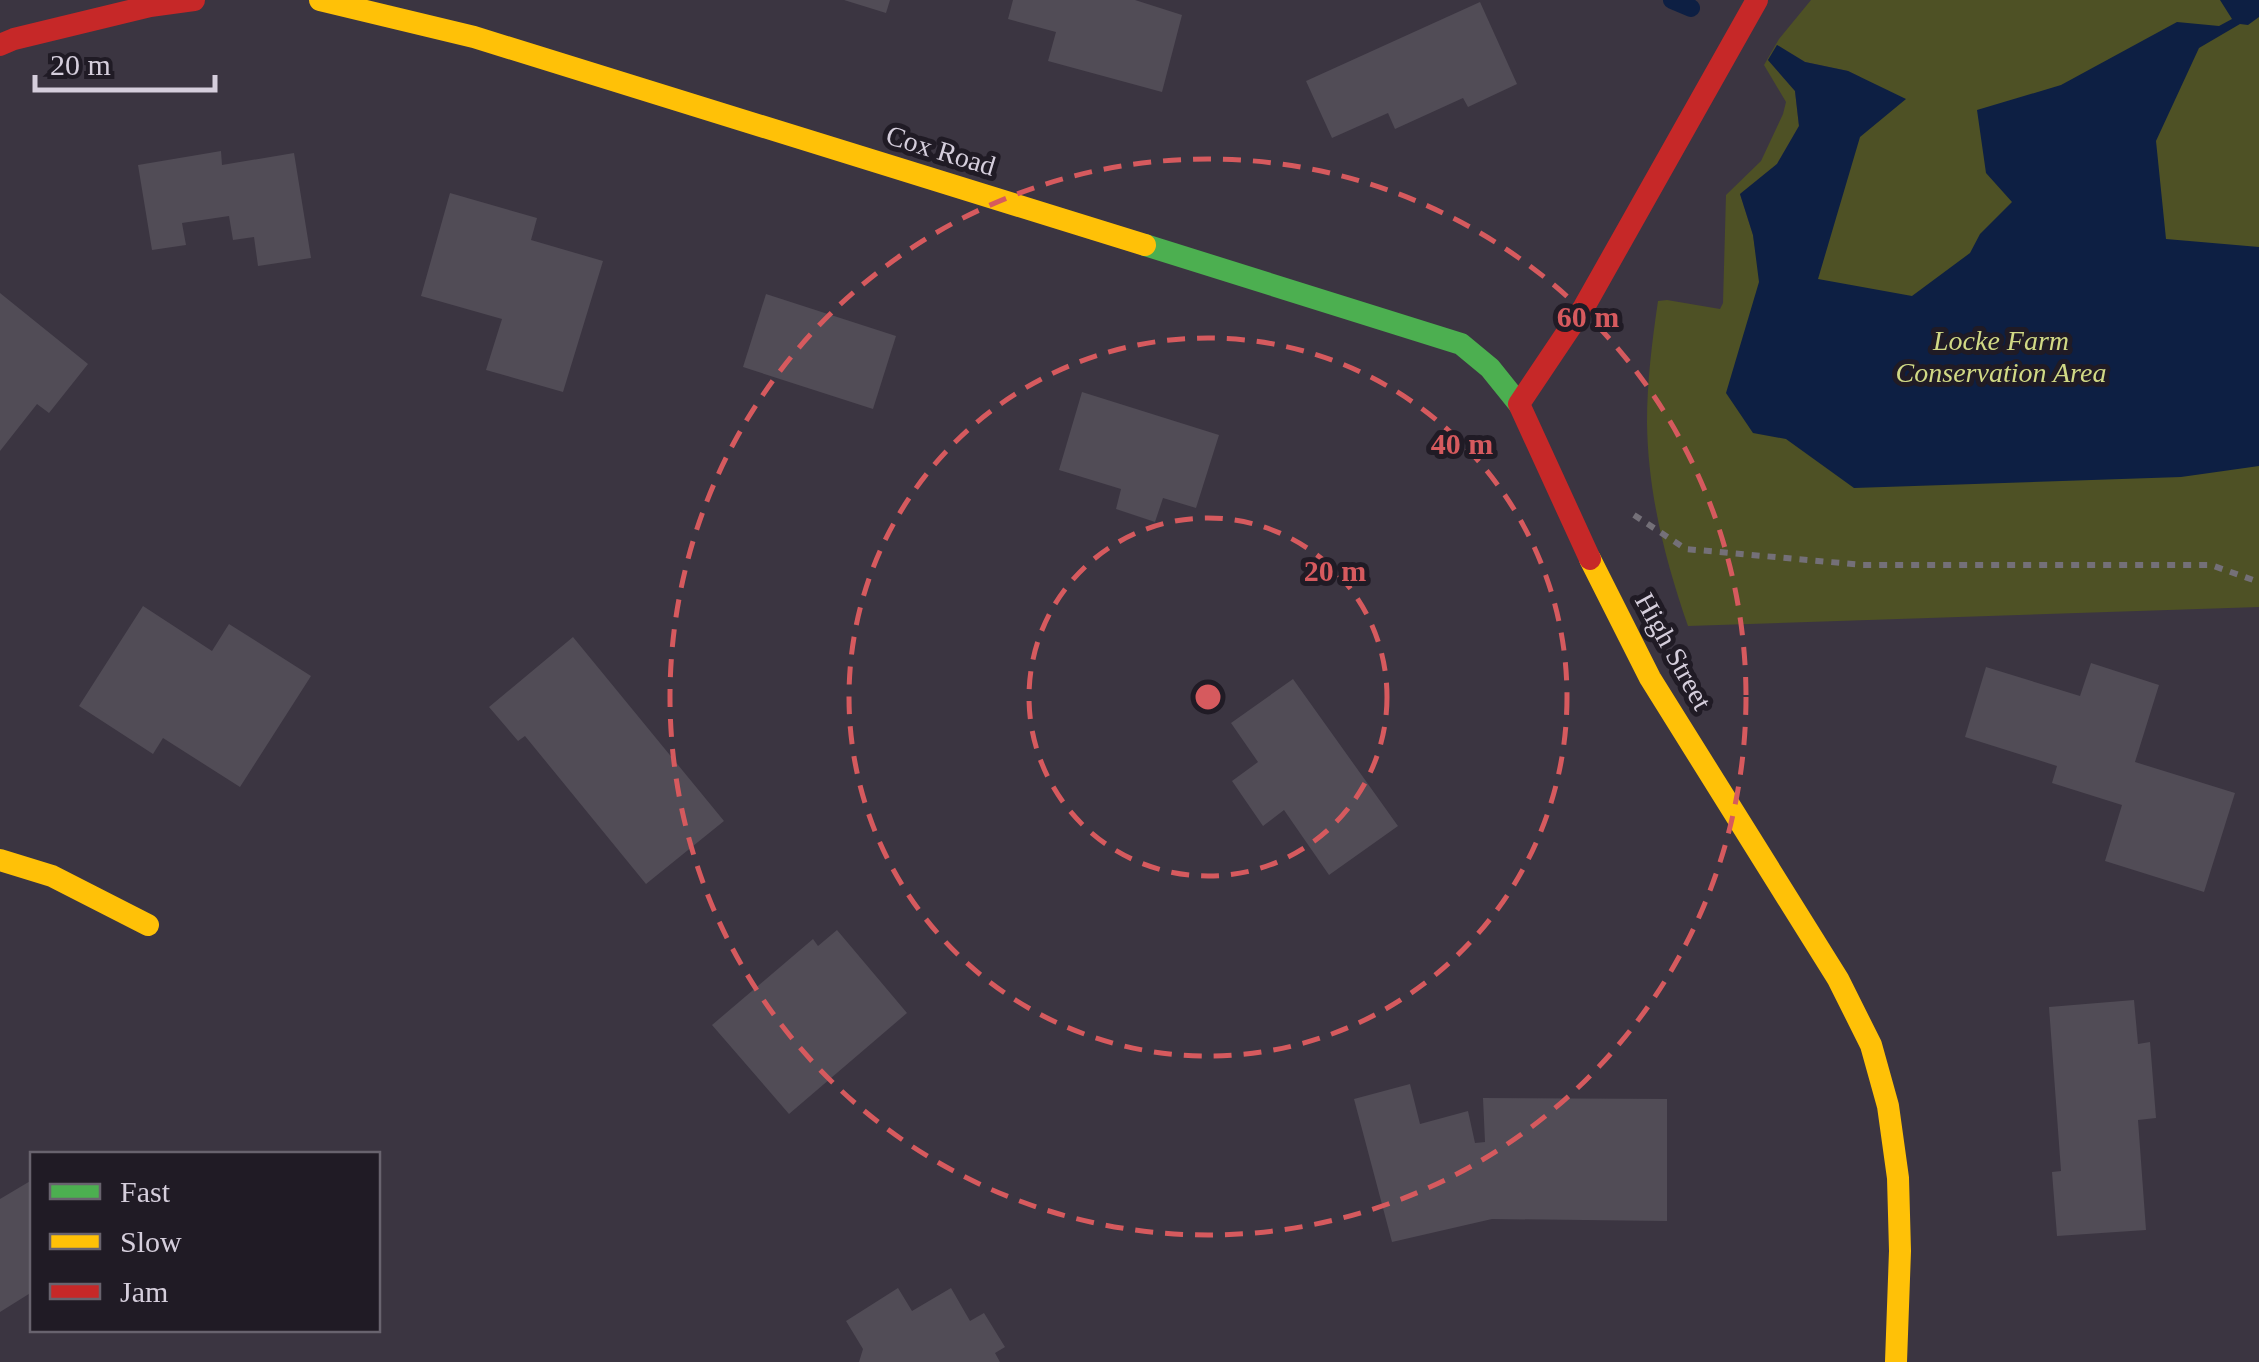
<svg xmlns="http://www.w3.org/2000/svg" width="2259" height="1362" font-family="'Times New Roman',serif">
<rect width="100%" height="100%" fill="#3b3541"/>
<path fill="#4e5125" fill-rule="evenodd" d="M1811 0H2259V607L1688 626C1665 560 1648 493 1647 423 1647 382 1652 342 1658 301L1667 300 1720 309 1723 303 1726 195 1761 161 1783 114 1786 102 1764 65 1779 39ZM1777 45 1805 62 1848 71 1860 77 1758 265 1753 235 1740 194 1777 164 1799 126 1795 91 1768 60Z"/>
<polygon fill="#0d1f43" points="2220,0 2259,0 2259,17 2248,25 2240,24 2199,48 2156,141 2166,239 2259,247 2259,466 2181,477 1854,488 1786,439 1753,433 1726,393 1759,282 1753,235 1740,194 1777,164 1799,126 1795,91 1768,60 1777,45 1805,62 1848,71 1906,99 1860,137 1818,279 1912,296 1970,253 1980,234 2012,202 1986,173 1977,110 2061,85 2177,22 2219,26 2232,19"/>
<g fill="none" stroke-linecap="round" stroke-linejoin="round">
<polyline stroke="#0d1f43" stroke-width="18" points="1672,0 1691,8"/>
</g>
<g fill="#514c56">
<polygon points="844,0 890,0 886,13"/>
<polygon points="1013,0 1135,0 1182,15 1162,92 1048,61 1056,32 1008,19"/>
<polygon points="1480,2 1517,84 1468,107 1463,98 1395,129 1388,113 1332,138 1306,81"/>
<polygon points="221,151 222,165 294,153 311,258 258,266 254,237 233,240 229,216 182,223 186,245 152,250 138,165"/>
<polygon points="450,193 537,218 531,240 603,261 563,392 486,370 502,319 421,296"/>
<polygon points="0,293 88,364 49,413 37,404 0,451"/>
<polygon points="766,294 896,336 873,409 743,367"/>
<polygon points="1082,392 1219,435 1196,508 1163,498 1155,522 1116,509 1121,489 1059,470"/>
<polygon points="143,606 212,651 229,624 311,676 240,787 163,738 153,754 79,706"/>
<polygon points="573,637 724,821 646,884 525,736 518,741 489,707"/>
<polygon points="2091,663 2159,685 2135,762 2235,793 2204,892 2105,861 2122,805 2052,783 2057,766 1965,737 1986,667 2080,696"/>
<polygon points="1293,679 1398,826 1329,875 1284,810 1263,826 1232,781 1258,762 1231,723"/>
<polygon points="837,930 907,1013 789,1114 712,1025 813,939 818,946"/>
<polygon points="2134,1000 2138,1044 2150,1042 2156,1118 2138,1120 2146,1230 2057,1236 2052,1172 2061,1171 2049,1007"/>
<polygon points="1410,1084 1420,1124 1468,1111 1475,1143 1485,1142 1483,1098 1667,1099 1667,1221 1492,1219 1392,1242 1354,1099"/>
<polygon points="32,1180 32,1292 0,1312 0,1199"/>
<polygon points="898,1288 912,1311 951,1288 970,1321 984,1313 1005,1347 995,1353 1000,1362 859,1362 863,1349 846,1321"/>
</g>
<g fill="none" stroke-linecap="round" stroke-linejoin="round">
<polyline stroke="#747078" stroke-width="6" stroke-dasharray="8 8" stroke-linecap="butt" points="1634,515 1686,549 1863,565 2211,565 2259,582"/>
<polyline stroke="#4caf50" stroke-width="22" points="1145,245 1461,344 1490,368 1519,404"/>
<g stroke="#ffc107" stroke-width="22">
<polyline points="320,0 474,37 1145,245"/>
<polyline points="1590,559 1650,678 1838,979 1871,1045 1888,1106 1898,1178 1900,1251 1896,1362"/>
<polyline points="0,860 52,876 148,925"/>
</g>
<g stroke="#c62828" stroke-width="22">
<polyline points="0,45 14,39 150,6 194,0"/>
<polyline points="1590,559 1519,404 1584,307 1757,0"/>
</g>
</g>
<g fill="none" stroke="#d65a5e" stroke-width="5" stroke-dasharray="18 12">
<circle cx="1208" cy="697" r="179"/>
<circle cx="1208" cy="697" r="359"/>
<circle cx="1208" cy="697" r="538"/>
</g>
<g text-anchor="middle" stroke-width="10" stroke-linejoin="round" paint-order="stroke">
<g font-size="28" fill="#d5cedc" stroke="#201b25">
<text transform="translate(941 150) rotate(17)" y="10">Cox Road</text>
<text transform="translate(1674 651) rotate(61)" y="10">High Street</text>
</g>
<g font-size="28" font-style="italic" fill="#d1d985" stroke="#201b25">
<text x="2001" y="350">Locke Farm<tspan x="2001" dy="32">Conservation Area</tspan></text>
</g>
</g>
<circle cx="1208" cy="697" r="15" fill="#d65a5e" stroke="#201b25" stroke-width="5"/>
<g font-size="30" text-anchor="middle" font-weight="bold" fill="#d65a5e" stroke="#201b25" stroke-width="10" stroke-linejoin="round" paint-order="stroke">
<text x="1588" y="327">60 m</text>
<text x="1462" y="454">40 m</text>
<text x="1335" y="581">20 m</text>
</g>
<rect x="30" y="1152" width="350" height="180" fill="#201b25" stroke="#68636e" stroke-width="2.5"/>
<rect x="50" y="1184" width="50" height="15" fill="#4caf50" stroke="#68636e" stroke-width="2.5"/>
<text x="120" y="1202" font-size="30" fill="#d5cedc">Fast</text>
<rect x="50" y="1234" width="50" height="15" fill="#ffc107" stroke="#68636e" stroke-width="2.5"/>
<text x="120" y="1252" font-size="30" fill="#d5cedc">Slow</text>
<rect x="50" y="1284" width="50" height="15" fill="#c62828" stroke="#68636e" stroke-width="2.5"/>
<text x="120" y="1302" font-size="30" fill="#d5cedc">Jam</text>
<path d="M35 75v15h180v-15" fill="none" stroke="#d5cedc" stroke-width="5"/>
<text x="50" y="75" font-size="30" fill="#d5cedc" stroke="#201b25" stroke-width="8" paint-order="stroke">20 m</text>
</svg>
